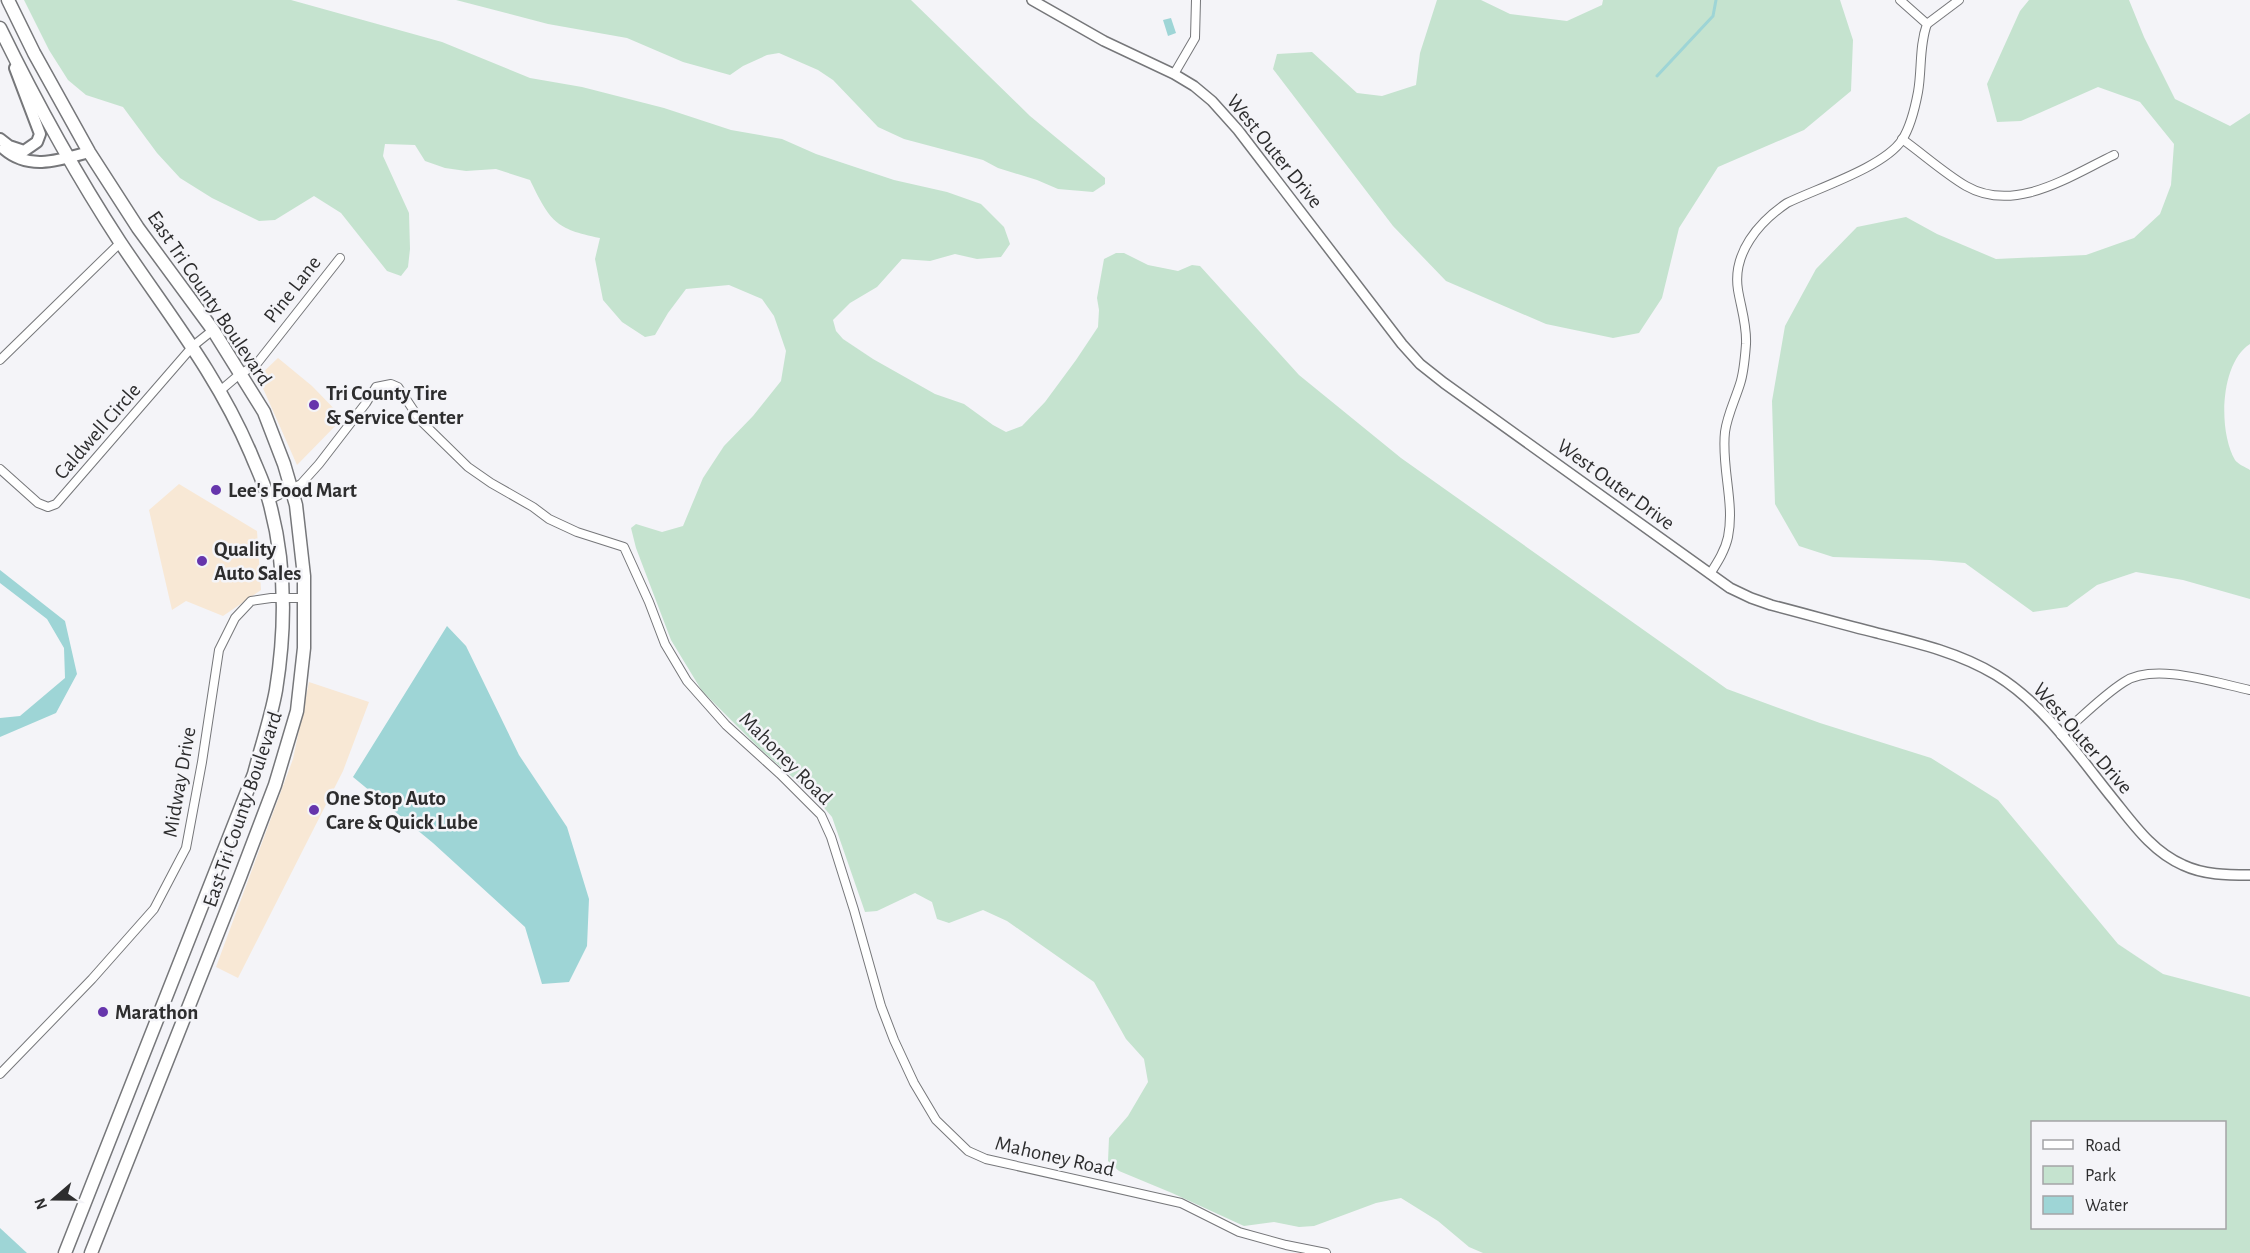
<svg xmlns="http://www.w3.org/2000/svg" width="2250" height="1253" font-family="'Alegreya Sans',sans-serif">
<rect width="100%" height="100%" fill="#f4f4f8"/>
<g fill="#f8e8d5">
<polygon points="278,358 312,386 343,418 297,465 258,377"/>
<polygon points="179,484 257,531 261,590 223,616 186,601 172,610 149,510"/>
<polygon points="309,682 369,702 343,771 238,978 216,967 293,759"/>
</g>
<g fill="#c5e3cf" fill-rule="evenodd">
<path d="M24 0H291L442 42 530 78 582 87 664 108 731 130 782 139 816 154 894 180 947 192 981 204 1004 227 1010 244 1001 257 977 259 955 254 930 261 902 259 877 287 850 303 833 320 836 331 843 339 873 359 935 394 964 404 993 425 1006 432 1022 426 1045 402 1076 360 1098 327 1099 310 1097 298 1104 259 1116 253H1124L1148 265 1178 271 1192 265 1200 266 1299 375 1401 458 1727 689 1820 723 1931 758 1998 800 2118 944 2163 974 2250 997V1253H1483L1469 1247 1438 1221 1401 1198 1376 1203 1314 1226 1299 1227 1274 1222 1244 1226 1172 1193 1119 1171 1108 1161 1109 1138 1128 1116 1148 1082 1144 1059 1126 1039 1094 982 1007 921 983 910 949 923 937 919 932 902 915 893 877 911 865 912 832 817 814 796 760 749 702 691 671 640 636 548 631 528 636 524 662 532 683 526 703 478 724 446 753 416 781 381 786 351 774 316 762 299 729 285 686 289 668 313 655 335 645 337 622 322 603 300 595 259 600 238C555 229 550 221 530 180L496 169 466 171 445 168 425 161 415 145 385 144 383 156 409 213 410 249 408 267 401 276 387 271 341 213 314 196 275 220 259 221 212 198 180 178 157 153 123 107 86 95 68 80 49 50ZM2032 1122H2224V1228H2032Z"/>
<polygon points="456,0 911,0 1030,116 1105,178 1105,184 1093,192 1058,189 1037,180 998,168 983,160 904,139 878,127 833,80 818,70 779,53 767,55 743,66 730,75 683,62 627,38 548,24"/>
<polygon points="1437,0 1481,0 1510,14 1567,21 1602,5 1603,0 1840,0 1853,40 1851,91 1804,130 1718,167 1679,228 1662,298 1639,333 1613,338 1546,324 1446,281 1393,226 1273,69 1277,54 1312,52 1357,93 1382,96 1416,85 1420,53"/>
<path d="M2029 0H2129L2144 37 2175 99 2230 126 2250 113V344C2220 363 2218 431 2235 460 2238 464 2245 467 2250 470V599L2183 580 2136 572 2097 585 2067 607 2033 612 1965 563 1930 560 1833 557 1799 546 1775 504 1772 401 1785 326 1816 269 1857 227 1906 217 1937 234 1996 259 2086 255 2134 238 2160 214 2171 185 2174 144 2140 102 2098 87 2021 121 1997 122 1987 84 2020 11Z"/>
</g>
<g fill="#9ed5d6">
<polygon points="1171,18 1176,33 1168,36 1163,20"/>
<polygon points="0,570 65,621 77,674 56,713 0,737 0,718 20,716 65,678 64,648 47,619 0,583"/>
<polygon points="447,626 466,646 519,755 567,827 589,899 587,946 569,982 542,984 525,927 433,843 353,777"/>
<polygon points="0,1228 27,1253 0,1253"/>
</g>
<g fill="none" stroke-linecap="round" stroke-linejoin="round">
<polyline stroke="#9ed5d6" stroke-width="3" points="1657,76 1713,16 1716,0"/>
<defs>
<g id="minor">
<polyline points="1927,24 1959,0"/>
<polyline points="1174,74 1195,38 1196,0"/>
<path d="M1902 139C1923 154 1944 173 1966 186 2015 214 2070 176 2114 155"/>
<polyline points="0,360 121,242"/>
<polyline points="221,390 241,373 255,366 340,258"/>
<polyline points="0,469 38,503 48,507 56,504 193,346 213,330"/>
<polyline points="269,500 301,484 319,464 366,403 376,387 391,384 398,387 420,420 468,467 491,483 533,507 549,519 577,532 624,547 649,602 665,644 687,681 726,725 780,774 821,815 831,837 854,910 881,1006 894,1040 914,1083 936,1120 968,1151 986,1159 1181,1203 1239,1232 1286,1245 1326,1253"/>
<path d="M1710 574C1717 563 1725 551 1728 537 1735 503 1721 467 1725 432 1727 416 1735 400 1740 384 1744 372 1745 357 1746 344 1747 325 1741 308 1738 290 1732 253 1759 222 1787 203 1818 188 1884 167 1902 140 1911 126 1915 108 1918 92 1922 70 1919 46 1927 24L1900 0"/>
<path d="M2061 735C2081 718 2102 696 2124 682 2154 662 2216 683 2250 690"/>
<polyline points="0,1074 92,979 154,909 186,848 202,762 219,650 235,618 251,601 271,598 304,598"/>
</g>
<path id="tertiary" d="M1032 0 1104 41 1174 74 1194 86 1212 101 1238 130 1402 344 1420 364 1444 383 1730 588 1751 598 1771 605C1806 614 1841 624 1877 633 1918 643 1960 653 1996 675 2045 705 2079 757 2114 800 2134 825 2153 852 2183 865 2204 875 2227 875 2250 875"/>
<g id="secondary">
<polyline points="0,139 9,146 24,151 37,142 40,134 15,68"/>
<path d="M4 149C29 171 60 160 89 152"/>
</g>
<g id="trunk">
<polyline points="8,0 34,53 89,152 138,228 213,330 264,412 284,464 296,505 304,576 304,648 297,711 275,785 240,877 91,1253"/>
<path d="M0 28C36 102 75 173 120 242 168 314 217 374 251 454 257 469 265 485 269 501 286 562 286 628 276 690 271 718 261 747 254 774L65 1253"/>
</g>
</defs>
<use href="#minor" stroke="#76777a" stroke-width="10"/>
<use href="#tertiary" stroke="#76777a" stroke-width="12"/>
<use href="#secondary" stroke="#76777a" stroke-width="14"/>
<use href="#trunk" stroke="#76777a" stroke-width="15"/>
<use href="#minor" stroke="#fff" stroke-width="8"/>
<use href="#tertiary" stroke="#fff" stroke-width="9"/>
<use href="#secondary" stroke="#fff" stroke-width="10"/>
<use href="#trunk" stroke="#fff" stroke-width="12"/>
</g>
<g fill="#6635ac" stroke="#f4f4f8" stroke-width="2">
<circle cx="314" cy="405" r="6"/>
<circle cx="216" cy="490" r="6"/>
<circle cx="202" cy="561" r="6"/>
<circle cx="314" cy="810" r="6"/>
<circle cx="103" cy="1012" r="6"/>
</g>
<g text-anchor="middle" stroke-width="5" stroke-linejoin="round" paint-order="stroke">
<g font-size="21" fill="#2d2d2e" stroke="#f4f4f8">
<text transform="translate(1275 151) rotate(51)" y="7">West Outer Drive</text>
<text transform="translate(292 289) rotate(-52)" y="7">Pine Lane</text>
<text transform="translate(210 298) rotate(56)" y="7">East Tri County Boulevard</text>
<text transform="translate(97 431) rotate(-49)" y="7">Caldwell Circle</text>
<text transform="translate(1616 484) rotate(36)" y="7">West Outer Drive</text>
<text transform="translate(2083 738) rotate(49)" y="7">West Outer Drive</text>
<text transform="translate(786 758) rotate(45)" y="7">Mahoney Road</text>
<text transform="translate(179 782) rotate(-80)" y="7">Midway Drive</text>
<text transform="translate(242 809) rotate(-71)" y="7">East Tri County Boulevard</text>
<text transform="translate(1055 1156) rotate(13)" y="7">Mahoney Road</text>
</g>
<g font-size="21" font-weight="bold" fill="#2d2d2e" stroke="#f4f4f8" text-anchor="start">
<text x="326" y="400">Tri County Tire<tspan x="326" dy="24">&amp; Service Center</tspan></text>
<text x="228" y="497">Lee's Food Mart</text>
<text x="214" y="556">Quality<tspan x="214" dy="24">Auto Sales</tspan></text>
<text x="326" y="805">One Stop Auto<tspan x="326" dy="24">Care &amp; Quick Lube</tspan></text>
<text x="115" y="1019">Marathon</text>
</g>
</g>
<rect x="2031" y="1121" width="195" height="108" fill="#f4f4f8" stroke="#a4a4a7" stroke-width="1.5"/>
<rect x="2043" y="1140" width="30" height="9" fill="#ffffff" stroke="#a4a4a7" stroke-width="1.5"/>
<text x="2085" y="1151" font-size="18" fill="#2d2d2e">Road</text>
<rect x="2043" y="1166" width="30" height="18" fill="#c5e3cf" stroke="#a4a4a7" stroke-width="1.5"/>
<text x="2085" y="1181" font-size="18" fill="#2d2d2e">Park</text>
<rect x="2043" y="1196" width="30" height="18" fill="#9ed5d6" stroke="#a4a4a7" stroke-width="1.5"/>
<text x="2085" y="1211" font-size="18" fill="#2d2d2e">Water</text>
<g transform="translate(54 1199) rotate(250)" stroke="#f4f4f8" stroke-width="4.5" paint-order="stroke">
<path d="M0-4.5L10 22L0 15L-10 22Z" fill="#2d2d2e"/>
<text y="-9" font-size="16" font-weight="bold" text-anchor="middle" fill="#2d2d2e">N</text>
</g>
</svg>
